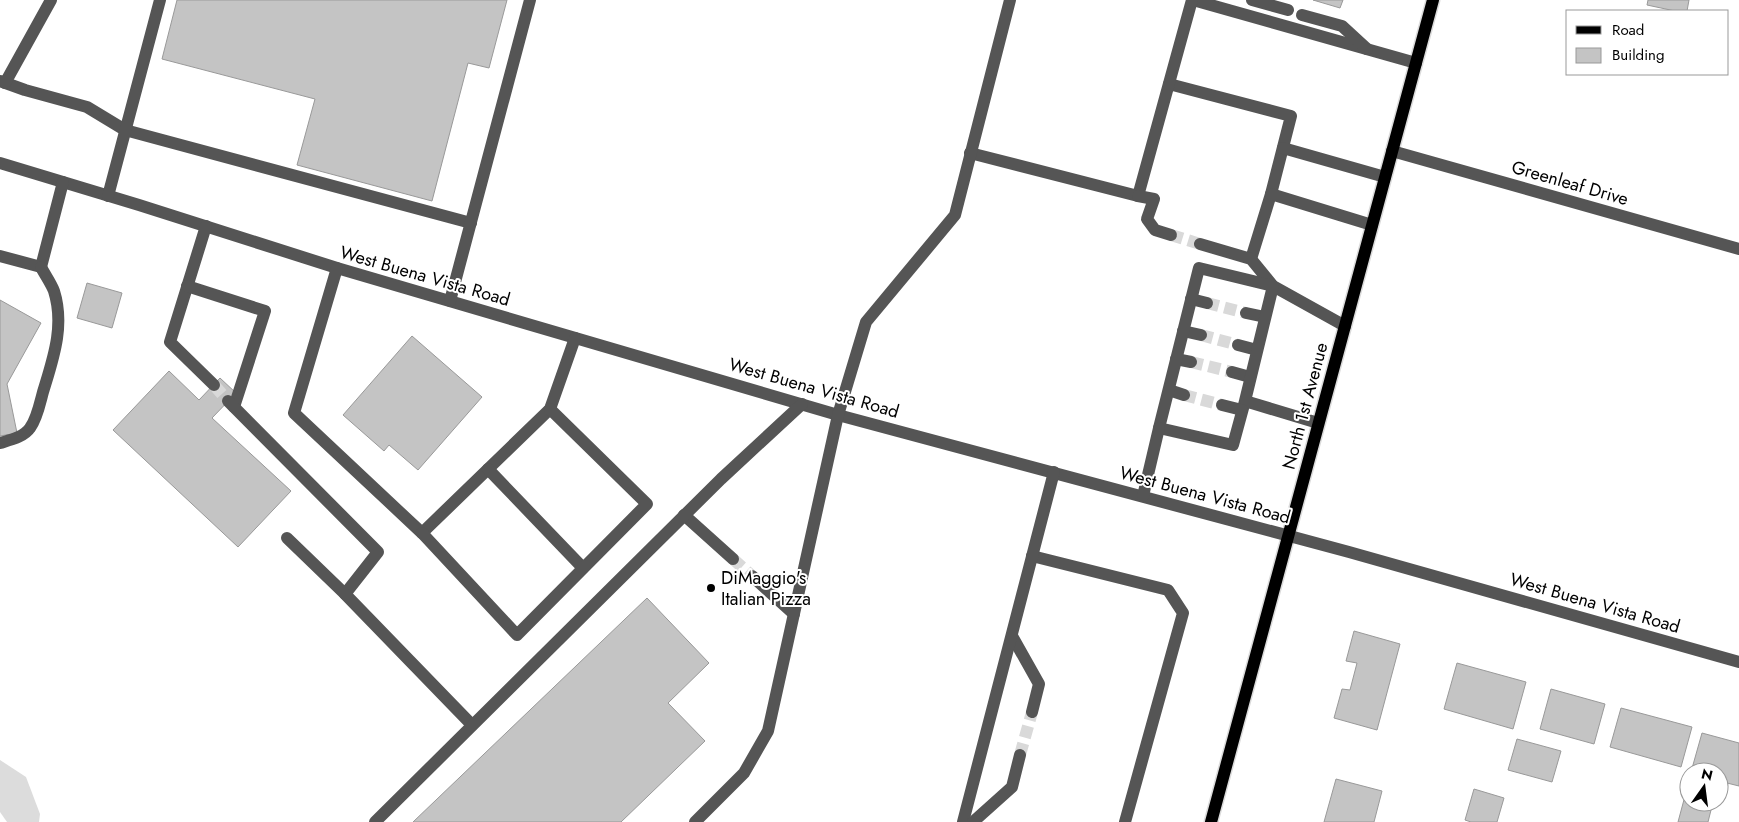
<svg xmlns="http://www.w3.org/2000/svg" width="1739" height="822" font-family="Jost,sans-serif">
<rect width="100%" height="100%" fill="#fff"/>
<polygon fill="#dcdcdc" points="0,760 26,777 40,814 39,822 7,822 0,812"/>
<g fill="#c4c4c4" stroke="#999">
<polygon points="177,0 507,0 489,68 468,63 432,201 297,165 315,99 162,59"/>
<polygon points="1313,0 1343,0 1340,8"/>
<polygon points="1648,0 1689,0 1687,11 1675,11 1647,5"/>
<polygon points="87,283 122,293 112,328 77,318"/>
<polygon points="0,300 41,323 7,384 17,433 0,436"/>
<polygon points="412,336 482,397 418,470 389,445 384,451 343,415"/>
<polygon points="169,371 199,400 220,378 236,393 212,418 291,491 238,547 113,430"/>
<polygon points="647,598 709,663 668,703 705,741 621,822 413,822"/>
<polygon points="1354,631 1400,644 1377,730 1334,718 1342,689 1350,690 1357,663 1346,661"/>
<polygon points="1457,663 1526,682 1513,729 1444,709"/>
<polygon points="1551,689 1605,704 1594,744 1540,729"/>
<polygon points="1621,708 1692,727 1681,767 1610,747"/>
<polygon points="1702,733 1739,743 1739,786 1719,781 1719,772 1691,772"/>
<polygon points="1517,739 1561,751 1552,782 1508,770"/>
<polygon points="1336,779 1382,791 1374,822 1324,822"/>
<polygon points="1689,781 1689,802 1713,802 1708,822 1678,822"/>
<polygon points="1474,789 1504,798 1497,822 1471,822 1465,820"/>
</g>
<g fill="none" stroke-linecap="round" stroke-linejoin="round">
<g stroke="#d9d9d9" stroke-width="12" stroke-dasharray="12 6" stroke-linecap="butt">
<polyline points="1171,235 1200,244"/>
<polyline points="1207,303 1246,313"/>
<polyline points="1201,335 1238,345"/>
<polyline points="1191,362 1232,372"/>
<polyline points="214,385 228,401"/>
<polyline points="1184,395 1222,405"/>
<polyline points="733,559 752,576"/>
<polyline points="1020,755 1032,712"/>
</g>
<defs>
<polyline id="major" points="1211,822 1433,0"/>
</defs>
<use href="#major" stroke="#dbdbdb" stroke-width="15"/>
<g stroke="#555" stroke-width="12">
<polyline points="1193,0 1416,63"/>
<polyline points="1252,0 1288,10"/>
<polyline points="1302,15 1342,26 1367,49"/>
<polyline points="0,81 25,90 87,107 125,130 471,223"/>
<polyline points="5,83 51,0"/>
<polyline points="1169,84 1291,116 1271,194 1251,259"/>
<polyline points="1283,148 1385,177"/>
<polyline points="1392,151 1739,249"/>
<polyline points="970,153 1138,196 1192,0"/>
<polyline points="0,163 139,205 337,268 838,415 1349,552 1739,662"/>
<polyline points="1271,194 1372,225"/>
<polyline points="108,196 160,0"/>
<polyline points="1138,196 1154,199 1147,219 1155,230 1171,235"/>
<polyline points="206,226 170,342 214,385"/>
<polyline points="1200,244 1251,259 1273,286 1345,326"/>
<polyline points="0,256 41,267 63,182"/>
<polyline points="337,268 294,413 422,533 550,409 575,338"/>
<polyline points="187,286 265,311 234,407"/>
<polyline points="1191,299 1207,303"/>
<polyline points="450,301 530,0"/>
<polyline points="1246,313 1265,317"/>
<polyline points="1183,331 1201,335"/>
<polyline points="1238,345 1257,350"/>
<polyline points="1176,359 1191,362"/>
<polyline points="1232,372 1250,377"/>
<polyline points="1169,390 1184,395"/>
<polyline points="228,401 378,552 345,594"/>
<polyline points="1245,401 1233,445 1159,428 1199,268 1273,286 1245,401 1318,423"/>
<polyline points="1222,405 1242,410"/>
<path d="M0 443C10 440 24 437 30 428 37 419 40 403 43 392 53 359 65 326 54 291 51 283 45 275 41 267"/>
<polyline points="488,469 583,568"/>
<polyline points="1143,496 1159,428"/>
<polyline points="684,515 733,559"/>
<polyline points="422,533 517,635 647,504 550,409"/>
<polyline points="287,538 345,594 472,725"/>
<polyline points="1032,556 1168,590 1183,613 1125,822"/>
<polyline points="752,576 794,614"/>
<polyline points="1012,636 1039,684 1032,712"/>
<polyline points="375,822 721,479 802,404"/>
<polyline points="695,822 744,773 768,731 838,415 866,322 955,215 1010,0"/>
<polyline points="963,822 1054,472"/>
<polyline points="973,822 1012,787 1020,755"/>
</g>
<use href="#major" stroke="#000" stroke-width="12"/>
</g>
<circle fill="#000" stroke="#fff" stroke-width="2" cx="711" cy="588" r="5"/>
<g text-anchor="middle" stroke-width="4" stroke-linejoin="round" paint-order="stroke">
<g font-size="18" fill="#000" stroke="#fff">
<text transform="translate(1570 183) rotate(16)" y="6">Greenleaf Drive</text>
<text transform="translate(425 276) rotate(16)" y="6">West Buena Vista Road</text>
<text transform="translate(814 388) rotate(16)" y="6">West Buena Vista Road</text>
<text transform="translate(1305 406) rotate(-75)" y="6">North 1st Avenue</text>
<text transform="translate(1205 495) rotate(15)" y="6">West Buena Vista Road</text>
<text transform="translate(1595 603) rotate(16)" y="6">West Buena Vista Road</text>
</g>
<g font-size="18" fill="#000" stroke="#fff" text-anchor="start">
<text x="721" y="584">DiMaggio's<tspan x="721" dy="21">Italian Pizza</tspan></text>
</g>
</g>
<rect x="1566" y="10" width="162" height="65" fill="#ffffff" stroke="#999999"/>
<rect x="1576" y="26" width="25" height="8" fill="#000000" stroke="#999999"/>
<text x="1612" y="35" font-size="15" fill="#000000">Road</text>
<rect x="1576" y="48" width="25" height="15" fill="#c4c4c4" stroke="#999999"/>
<text x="1612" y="60" font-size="15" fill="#000000">Building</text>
<g transform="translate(1704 787) rotate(14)"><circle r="24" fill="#ffffff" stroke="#999999"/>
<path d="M0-4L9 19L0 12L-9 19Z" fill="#000000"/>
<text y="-8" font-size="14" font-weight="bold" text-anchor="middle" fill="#000000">N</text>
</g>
</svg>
